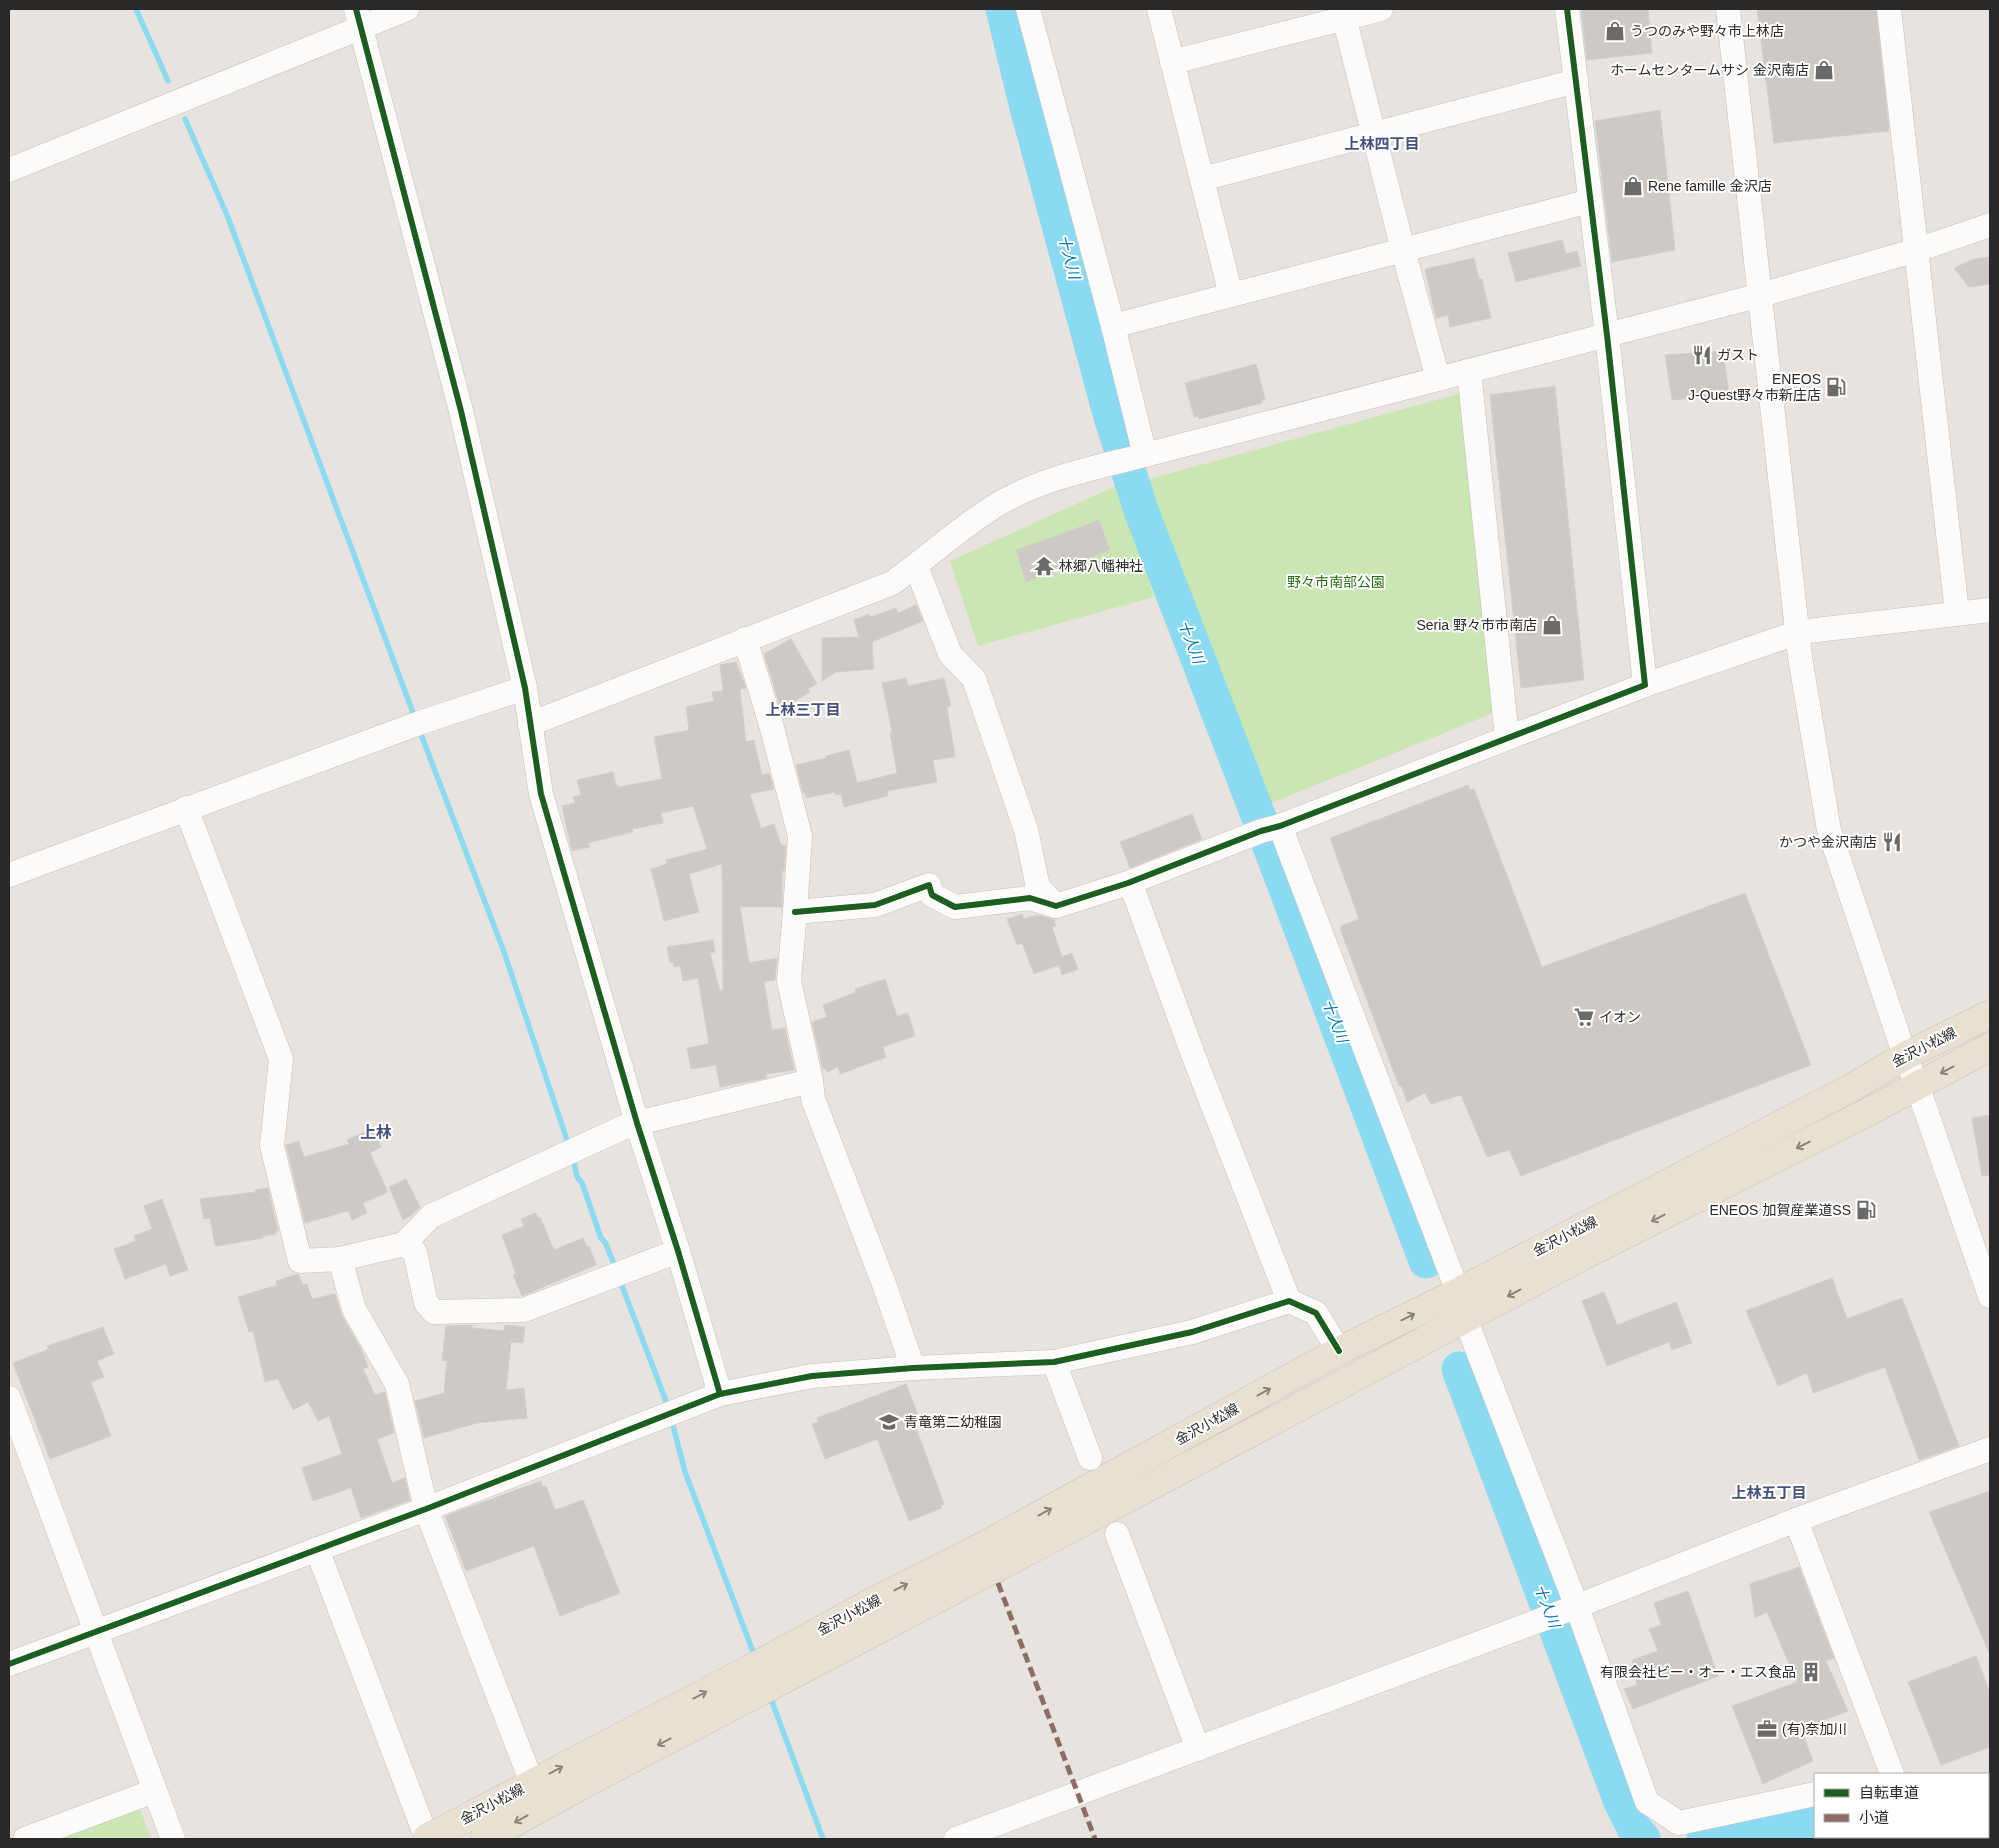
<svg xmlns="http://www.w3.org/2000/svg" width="1999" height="1848" font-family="Arial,'Noto Sans JP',sans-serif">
<rect width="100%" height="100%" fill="#e8e3de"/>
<g fill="#cae7b3">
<polygon points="1462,393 1496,712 1264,806 1142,481"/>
<polygon points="1118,485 1154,597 978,646 950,561"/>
<polygon points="139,1806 151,1839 50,1839"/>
</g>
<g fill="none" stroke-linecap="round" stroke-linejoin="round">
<g stroke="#8adbf2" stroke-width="5.5">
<polyline points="136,9 168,81"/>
<polyline points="185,119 227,215 415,718"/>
<polyline points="419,729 503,949 569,1146"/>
<polyline points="573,1158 577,1177 582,1183 601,1238 606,1244 616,1269"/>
<polyline points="619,1278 669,1409"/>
<polyline points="671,1418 685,1472 755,1657"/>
<polyline points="770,1696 823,1839"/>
</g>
<g stroke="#8adbf2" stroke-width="35">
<polyline points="1003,9 1028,111 1111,417 1142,513 1268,841 1426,1261"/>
<polyline points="1459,1369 1621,1802 1635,1830 1643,1839"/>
<polyline points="1988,1820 1990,1820"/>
<polyline points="1704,1839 1815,1821"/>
</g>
</g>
<g fill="#cdc9c5" stroke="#d3cfca">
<polygon points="1581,9 1648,9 1652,53 1587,60"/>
<polygon points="1757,9 1876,9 1889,131 1774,143"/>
<polygon points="1660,110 1675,250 1612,262 1595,121"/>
<polygon points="1562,240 1566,254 1577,251 1581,266 1516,282 1508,253"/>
<polygon points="1990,257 1990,284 1969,287 1954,268 1974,259"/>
<polygon points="1474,258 1479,279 1482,279 1491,318 1450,327 1448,315 1436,318 1425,269"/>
<polygon points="1723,351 1729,395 1672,400 1665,355"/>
<polygon points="1256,364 1265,399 1261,400 1262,403 1199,419 1198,416 1194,417 1185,383"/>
<polygon points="1555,386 1584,680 1521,688 1490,395"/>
<polygon points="1099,520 1110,550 1026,582 1016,550"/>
<polygon points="916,605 923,621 872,642 874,669 836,672 822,681 822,638 859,637 854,620 869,614 870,617 896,608 898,613"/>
<polygon points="791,639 817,684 808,689 810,692 781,709 764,654"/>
<polygon points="736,662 746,688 740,689 746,742 754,740 762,775 769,773 774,789 750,794 761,828 774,824 781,845 786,845 784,871 782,871 782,907 740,907 749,963 777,958 775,980 764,982 772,1030 785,1028 794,1070 766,1074 767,1078 720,1087 716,1065 691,1069 687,1048 709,1044 698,978 683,981 680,966 674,967 673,962 670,963 667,947 713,940 715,952 710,953 720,991 723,990 722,864 689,874 699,912 664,921 651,869 667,864 666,860 707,849 693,806 661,813 663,823 632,829 633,832 588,843 590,847 572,851 562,806 575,803 573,797 581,795 577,780 613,772 616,785 618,785 619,787 662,779 654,737 689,730 686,707 714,701 712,692 723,691 720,665"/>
<polygon points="906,678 908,686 944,678 951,706 947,707 955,757 933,760 937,782 887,791 888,796 844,807 841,794 835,795 835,792 806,798 805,793 803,793 796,765 826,758 826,756 849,750 857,783 897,773 890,733 892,732 882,683"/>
<polygon points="1468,785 1470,790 1474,789 1542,967 1745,893 1811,1065 1521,1176 1509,1150 1487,1157 1461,1095 1431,1104 1425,1093 1407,1102 1401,1085 1399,1086 1341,931 1341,926 1359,919 1330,838"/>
<polygon points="1192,814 1202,839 1130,868 1120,842"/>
<polygon points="1022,914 1024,919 1037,915 1054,919 1056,926 1052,927 1062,957 1072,953 1078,969 1062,975 1059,965 1034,974 1022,943 1017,945 1007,919"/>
<polygon points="885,979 897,1016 908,1013 915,1036 883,1047 886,1057 840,1074 838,1067 827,1072 825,1068 823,1069 822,1066 812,1022 827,1017 823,1005 856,992 855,989"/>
<polygon points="1990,1115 1990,1175 1982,1176 1972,1118"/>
<polygon points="373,1128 381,1147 370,1153 388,1192 363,1203 367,1213 352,1220 348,1211 305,1223 286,1145 299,1141 304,1157 349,1144 347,1140"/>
<polygon points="406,1179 420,1207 412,1215 403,1220 389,1187"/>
<polygon points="268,1188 278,1231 276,1232 276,1234 263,1236 263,1238 217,1246 215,1245 210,1218 204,1219 200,1199 256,1192 255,1190"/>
<polygon points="162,1199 188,1270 170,1276 166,1264 125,1279 114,1249 136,1241 134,1236 152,1229 144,1206"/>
<polygon points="536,1213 538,1218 540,1217 554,1250 583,1238 587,1247 589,1246 596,1265 522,1296 513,1275 516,1274 502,1235 524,1226 521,1219"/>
<polygon points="298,1274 303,1285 307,1284 312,1299 335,1294 342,1316 361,1349 368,1367 363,1369 375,1395 385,1392 394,1433 377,1439 392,1483 405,1478 410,1500 361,1518 351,1488 313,1501 302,1468 342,1454 329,1416 318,1421 308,1402 293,1410 278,1379 265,1382 253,1331 249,1332 238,1297 277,1285 276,1281"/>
<polygon points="1832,1278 1847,1319 1902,1298 1959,1446 1919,1460 1885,1367 1813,1393 1807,1373 1778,1386 1746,1311"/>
<polygon points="1604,1292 1617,1325 1676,1302 1692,1343 1672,1350 1669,1342 1607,1366 1582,1301"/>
<polygon points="472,1325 472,1328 504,1331 505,1325 525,1327 523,1343 511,1342 506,1390 524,1388 527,1418 477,1423 424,1438 415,1401 444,1393 447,1361 442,1360 446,1326"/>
<polygon points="103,1327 114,1354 97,1361 104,1377 91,1382 111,1436 50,1459 13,1363 49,1349 47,1346"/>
<polygon points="906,1384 918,1415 912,1417 944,1504 941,1505 942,1508 909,1521 877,1439 825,1459 812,1424 818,1422 817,1418"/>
<polygon points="541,1481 543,1487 546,1486 555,1510 583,1500 620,1593 560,1616 534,1546 466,1571 445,1516"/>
<polygon points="1990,1491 1990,1655 1929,1512"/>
<polygon points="1799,1567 1834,1658 1826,1661 1848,1711 1801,1729 1813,1761 1763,1784 1732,1706 1797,1682 1767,1612 1755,1618 1750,1584"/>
<polygon points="1688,1591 1718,1676 1633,1709 1624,1689 1637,1685 1632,1660 1658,1651 1649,1629 1661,1625 1654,1603"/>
<polygon points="1976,1656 1990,1693 1990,1747 1941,1765 1908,1682"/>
</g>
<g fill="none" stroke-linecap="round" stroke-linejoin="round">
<defs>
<g id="minor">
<polyline points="356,9 461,411 525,688 541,794 637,1123 678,1251 720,1394"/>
<polyline points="1159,9 1231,295"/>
<polyline points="1342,9 1403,250 1438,379"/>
<polyline points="1728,9 1800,657 1829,830 1905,1056 1917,1085 1990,1296"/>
<polyline points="1889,9 1957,613"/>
<polyline points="1172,62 1381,9"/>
<polyline points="9,170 407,9"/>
<polyline points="1202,179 1576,81"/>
<polyline points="1113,326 1590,201"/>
<polyline points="1469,371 1507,738"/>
<polyline points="1145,455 1761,295 1917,250 1990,225"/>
<polyline points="916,566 950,654 974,679 1026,830 1038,887 1056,906"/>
<polyline points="745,639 772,728 800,836 795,912 789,981 811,1081 813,1099 884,1284 913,1368"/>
<polyline points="1645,685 1799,632 1990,610"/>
<path d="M530 724 892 583C929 557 961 526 1000 503 1045 477 1095 468 1145 455L1113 326 1028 9"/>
<polyline points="186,808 281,1059 272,1146 300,1261 340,1259 404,1244 431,1216 622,1128 637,1123 811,1081"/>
<polyline points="1280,826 1458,1292"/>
<polyline points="9,875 422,722 525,688"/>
<polyline points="1128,883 1135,895 1192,1052 1289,1301"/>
<polyline points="795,912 875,905 929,885 932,895 955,907 1030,898 1056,906 1128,883 1261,831 1280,826 1645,685 1607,335 1567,9"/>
<polyline points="404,1244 415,1252 426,1303 434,1312 524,1310 678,1251"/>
<polyline points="340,1259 354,1309 397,1384 426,1509 532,1783"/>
<polyline points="1465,1318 1577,1607 1647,1802 1679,1823 1815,1794"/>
<polyline points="1054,1362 1090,1458"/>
<polyline points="9,1398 173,1839"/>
<polyline points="1796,1520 1892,1774"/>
<polyline points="1117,1534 1198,1749"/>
<polyline points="317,1549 427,1839"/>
<polyline points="9,1664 426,1509 720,1394 812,1376 913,1368 1054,1362 1192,1332 1289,1301 1316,1313 1339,1351"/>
<polyline points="1988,1786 1990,1787"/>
<polyline points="25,1839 154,1791"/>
<polyline points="956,1839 1562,1612 1796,1520 1990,1449"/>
</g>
<g id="major">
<polyline points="451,1826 746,1671 872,1602 981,1547 1339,1351 1458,1292 1851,1088 1905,1056 1990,1014"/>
<polyline points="484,1839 590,1781 1038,1546 1583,1256 1868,1112 1990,1047"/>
</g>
</defs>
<use href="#minor" stroke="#c1c0c0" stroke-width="25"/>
<use href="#major" stroke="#c4c2c0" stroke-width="29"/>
<use href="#minor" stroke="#fcfbfa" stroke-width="24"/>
<use href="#major" stroke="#e8e1d1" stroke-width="28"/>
<defs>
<polyline id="major-bridge" points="426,1839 451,1826"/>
</defs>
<use href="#major-bridge" stroke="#c4c2c0" stroke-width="29" stroke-linecap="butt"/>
<use href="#major-bridge" stroke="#e8e1d1" stroke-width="28"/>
<polyline stroke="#8d6e63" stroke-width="5" stroke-dasharray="10 5" stroke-linecap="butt" points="998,1583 1095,1839"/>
<defs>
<g id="cycleway">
<polyline points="356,9 461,411 525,688 541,794 637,1123 678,1251 720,1394"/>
<polyline points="795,912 875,905 929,885 932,895 955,907 1030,898 1056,906 1128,883 1261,831 1280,826 1645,685 1607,335 1567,9"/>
<polyline points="9,1664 426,1509 720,1394 812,1376 913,1368 1054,1362 1192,1332 1289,1301 1316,1313 1339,1351"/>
</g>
</defs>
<use href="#cycleway" stroke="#fff" stroke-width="9"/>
<use href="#cycleway" stroke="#1b5e20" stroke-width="6"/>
</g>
<defs><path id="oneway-shaft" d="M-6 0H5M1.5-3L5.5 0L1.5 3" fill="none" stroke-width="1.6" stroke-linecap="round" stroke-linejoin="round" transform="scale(1.25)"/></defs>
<g stroke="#88857d">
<use href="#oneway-shaft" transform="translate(1947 1070) rotate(152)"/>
<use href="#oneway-shaft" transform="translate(1803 1145) rotate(153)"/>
<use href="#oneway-shaft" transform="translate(1658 1218) rotate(153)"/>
<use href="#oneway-shaft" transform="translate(1514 1293) rotate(152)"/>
<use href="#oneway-shaft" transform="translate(1408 1317) rotate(-26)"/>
<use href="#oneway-shaft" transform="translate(1264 1392) rotate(-29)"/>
<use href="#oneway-shaft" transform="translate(1045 1512) rotate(-29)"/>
<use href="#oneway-shaft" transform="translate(901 1587) rotate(-27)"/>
<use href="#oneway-shaft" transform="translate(700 1695) rotate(-28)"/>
<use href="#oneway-shaft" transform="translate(664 1742) rotate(152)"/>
<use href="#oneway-shaft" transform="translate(556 1770) rotate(-28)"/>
<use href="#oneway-shaft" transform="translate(521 1819) rotate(151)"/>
</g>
<defs>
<symbol id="shop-bare" viewBox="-9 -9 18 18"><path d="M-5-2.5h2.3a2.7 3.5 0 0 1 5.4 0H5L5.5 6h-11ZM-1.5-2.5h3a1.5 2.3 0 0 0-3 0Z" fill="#6c6a68" stroke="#fff" stroke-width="2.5" paint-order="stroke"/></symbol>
<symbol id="restaurant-bare" viewBox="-9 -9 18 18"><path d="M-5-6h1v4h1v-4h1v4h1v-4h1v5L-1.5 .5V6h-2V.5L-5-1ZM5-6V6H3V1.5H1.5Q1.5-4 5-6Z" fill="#6c6a68" stroke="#fff" stroke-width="2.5" paint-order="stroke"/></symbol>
<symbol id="fuel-bare" viewBox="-9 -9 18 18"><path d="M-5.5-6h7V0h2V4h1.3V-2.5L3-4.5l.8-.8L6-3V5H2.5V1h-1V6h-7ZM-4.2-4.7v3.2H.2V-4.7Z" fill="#6c6a68" stroke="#fff" stroke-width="2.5" paint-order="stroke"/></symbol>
<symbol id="temple-bare" viewBox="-9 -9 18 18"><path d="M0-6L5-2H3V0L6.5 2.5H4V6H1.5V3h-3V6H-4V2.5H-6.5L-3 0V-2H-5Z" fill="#6c6a68" stroke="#fff" stroke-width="2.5" paint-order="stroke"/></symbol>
<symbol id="supermarket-bare" viewBox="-9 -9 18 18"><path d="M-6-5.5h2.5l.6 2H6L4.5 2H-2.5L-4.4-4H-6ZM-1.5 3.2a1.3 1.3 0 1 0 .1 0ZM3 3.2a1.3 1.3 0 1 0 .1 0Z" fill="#6c6a68" stroke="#fff" stroke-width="2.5" paint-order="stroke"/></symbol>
<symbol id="school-bare" viewBox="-9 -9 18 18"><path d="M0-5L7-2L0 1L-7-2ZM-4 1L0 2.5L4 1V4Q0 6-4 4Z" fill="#6c6a68" stroke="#fff" stroke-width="2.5" paint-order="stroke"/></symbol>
<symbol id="building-bare" viewBox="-9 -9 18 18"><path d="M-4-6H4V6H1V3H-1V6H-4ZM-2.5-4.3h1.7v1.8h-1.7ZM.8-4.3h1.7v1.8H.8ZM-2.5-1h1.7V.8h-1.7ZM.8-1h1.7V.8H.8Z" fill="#6c6a68" stroke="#fff" stroke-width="2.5" paint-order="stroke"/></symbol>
<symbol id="office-bare" viewBox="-9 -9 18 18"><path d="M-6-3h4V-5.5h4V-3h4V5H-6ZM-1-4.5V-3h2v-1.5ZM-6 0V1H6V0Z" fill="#6c6a68" stroke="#fff" stroke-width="2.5" paint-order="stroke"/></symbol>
</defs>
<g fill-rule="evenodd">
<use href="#shop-bare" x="1601" y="17" width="28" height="28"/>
<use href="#shop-bare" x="1810" y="56" width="28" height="28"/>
<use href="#shop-bare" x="1619" y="172" width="28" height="28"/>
<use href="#restaurant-bare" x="1688" y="341" width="28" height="28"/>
<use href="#fuel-bare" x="1822" y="373" width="28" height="28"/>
<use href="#temple-bare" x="1030" y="552" width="28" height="28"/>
<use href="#shop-bare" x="1538" y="611" width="28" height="28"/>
<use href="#restaurant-bare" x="1878" y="828" width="28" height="28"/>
<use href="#supermarket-bare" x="1570" y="1003" width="28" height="28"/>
<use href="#fuel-bare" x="1852" y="1196" width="28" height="28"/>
<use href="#school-bare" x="875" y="1408" width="28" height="28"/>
<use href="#building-bare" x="1797" y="1658" width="28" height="28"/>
<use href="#office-bare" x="1753" y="1715" width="28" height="28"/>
</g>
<g text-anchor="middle" stroke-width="4" stroke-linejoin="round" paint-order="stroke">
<g font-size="14" fill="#292929" stroke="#fff" text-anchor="start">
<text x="1630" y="36">うつのみや野々市上林店</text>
<text x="1809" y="75" text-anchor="end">ホームセンタームサシ 金沢南店</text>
<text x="1648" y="191">Rene famille 金沢店</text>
<text x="1717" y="360">ガスト</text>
<text x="1821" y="384" text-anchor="end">ENEOS<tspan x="1821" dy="16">J-Quest野々市新庄店</tspan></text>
<text x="1059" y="571">林郷八幡神社</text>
<text x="1537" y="630" text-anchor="end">Seria 野々市市南店</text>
<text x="1877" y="847" text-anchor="end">かつや金沢南店</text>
<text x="1599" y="1022">イオン</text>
<text x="1851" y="1215" text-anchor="end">ENEOS 加賀産業道SS</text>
<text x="904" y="1427">青竜第二幼稚園</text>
<text x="1796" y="1677" text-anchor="end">有限会社ビー・オー・エス食品</text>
<text x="1782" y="1734">(有)奈加川</text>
</g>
<g font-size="14" fill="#296d12" stroke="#fff">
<text x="1336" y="587">野々市南部公園</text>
</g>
<g font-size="14" fill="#292929" stroke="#fff">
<text transform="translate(1924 1047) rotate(-27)" y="5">金沢小松線</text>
<text transform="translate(1565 1236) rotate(-27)" y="5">金沢小松線</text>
<text transform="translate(1207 1424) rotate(-29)" y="5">金沢小松線</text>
<text transform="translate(849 1615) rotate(-28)" y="5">金沢小松線</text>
<text transform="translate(492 1804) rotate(-28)" y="5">金沢小松線</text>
</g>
<g font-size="15" font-weight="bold" fill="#45527e" stroke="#fff">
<text x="1382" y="149">上林四丁目</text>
<text x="803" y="715">上林三丁目</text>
<text x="1769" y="1498">上林五丁目</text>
</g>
<g font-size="15" font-style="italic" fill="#0074a7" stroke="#fff">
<text transform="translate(1069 257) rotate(75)" y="5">十人川</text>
<text transform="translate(1191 642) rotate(69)" y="5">十人川</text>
<text transform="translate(1335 1021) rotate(69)" y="5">十人川</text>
<text transform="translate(1547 1606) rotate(69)" y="5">十人川</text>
</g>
<g font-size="16" font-weight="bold" fill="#45527e" stroke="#fff">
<text x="376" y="1138">上林</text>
</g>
</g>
<rect width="1999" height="1848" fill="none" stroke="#292929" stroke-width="20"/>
<rect x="1814" y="1773" width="175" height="65" fill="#ffffff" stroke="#a9a9a9"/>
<rect x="1824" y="1789" width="25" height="8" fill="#1b5e20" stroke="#a9a9a9"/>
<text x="1859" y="1798" font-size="15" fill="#292929">自転車道</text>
<rect x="1824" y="1814" width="25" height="8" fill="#8d6e63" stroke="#a9a9a9"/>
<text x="1859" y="1823" font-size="15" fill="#292929">小道</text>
</svg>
